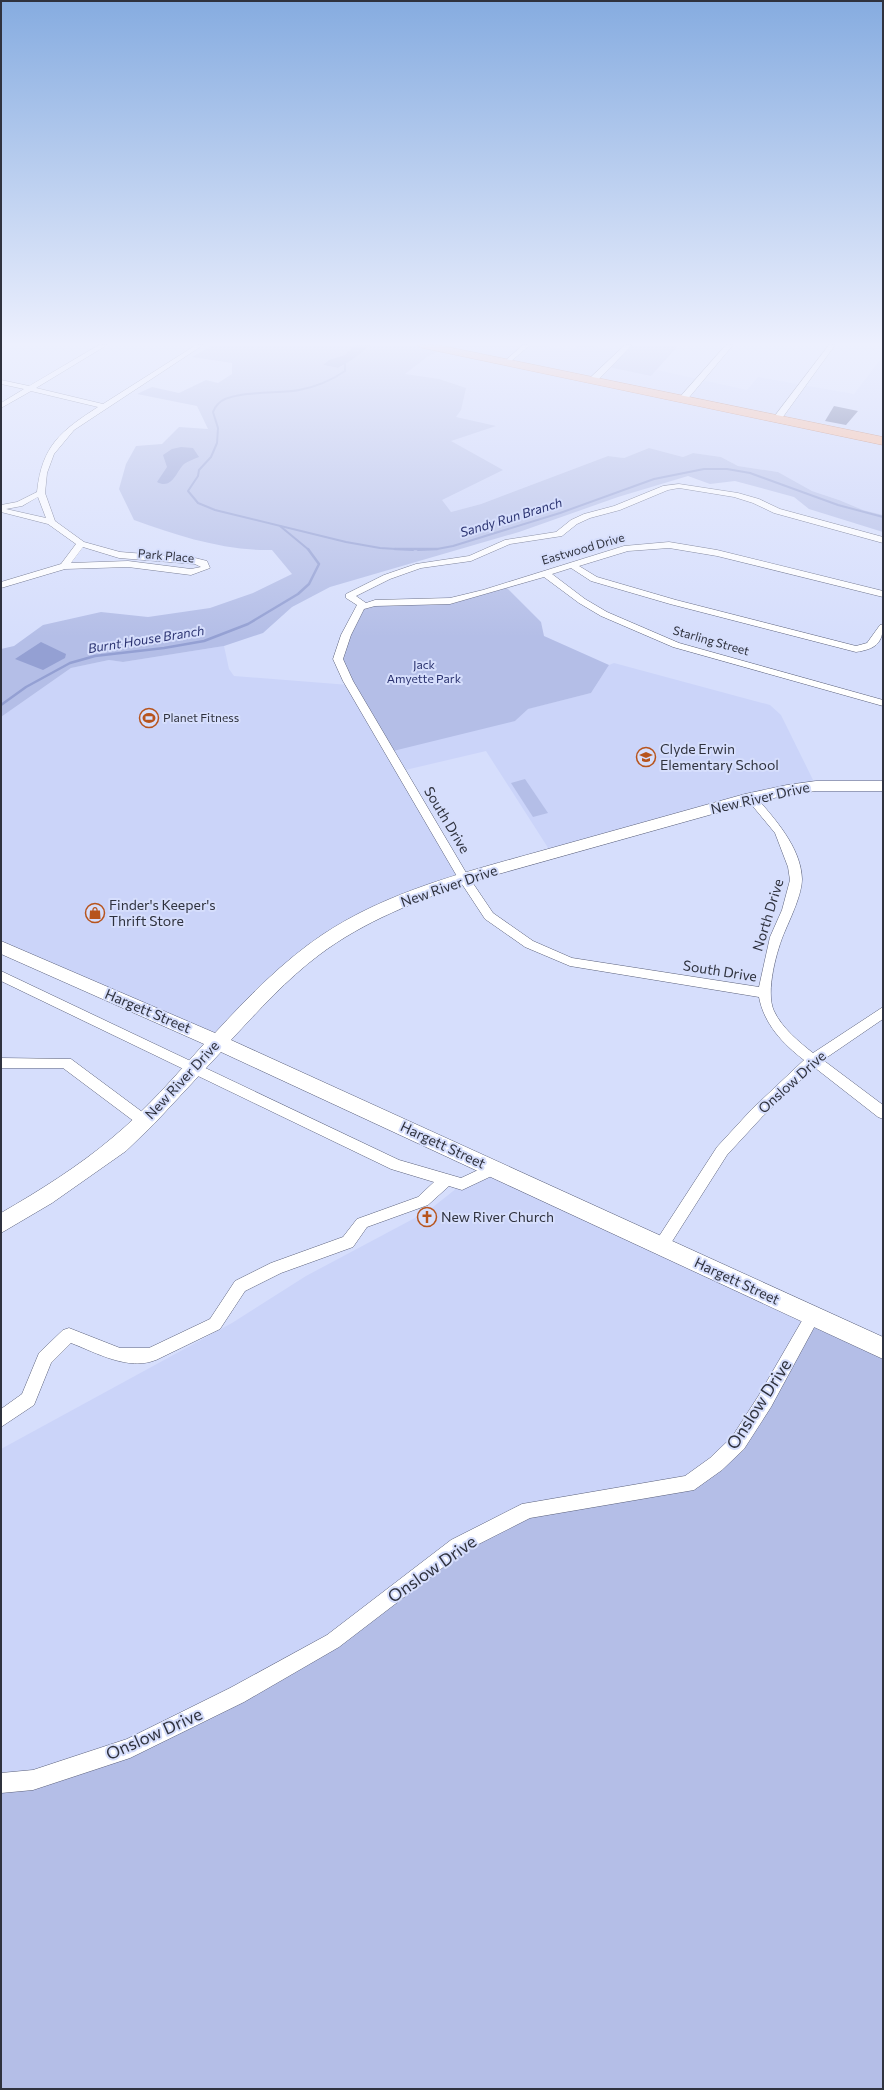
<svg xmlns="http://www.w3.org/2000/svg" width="884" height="2090" font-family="Commissioner,sans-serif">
<rect width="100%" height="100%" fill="#d6defc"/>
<g fill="#cbd4f9">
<polygon points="423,345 540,345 571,351 580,345 585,345 622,352 608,367 651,376 657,370 747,390 758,377 854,394 883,356 883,515 863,510 839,500 812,491 778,472 738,466 721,457 693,453 683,457 649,448 624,458 608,456 481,504 451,512 245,441 404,374 427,357 442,349"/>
<polygon points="224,646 229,669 234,676 349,685 515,721 527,709 591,693 609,665 614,663 770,705 781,715 816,786 552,854 486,751 401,771 464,878 326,941 218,1042 1,946 1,717 71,668 109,660 123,662"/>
<polygon points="493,1169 812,1317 716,1464 333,1641 133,1746 1,1783 1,1449 232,1323 306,1276 428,1211 462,1184"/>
</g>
<g fill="#b4bee7">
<path d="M213 345H354L345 355 323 365 338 368 352 360 371 345H423L443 349 427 357 405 374 439 379 466 388 461 410 456 417 496 426 451 441 503 470 442 500 451 512 481 504 608 456 624 458 649 448 683 457 693 453 721 457 738 466 778 472 812 491 839 500 863 510 883 515V532L809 509 794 497 735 481 710 484 688 476 618 497 519 532 330 587 292 607 263 633 224 646 123 662 109 660 71 668 1 717V649L14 646 43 625 101 612 148 617 210 608 253 593 292 574 272 550C225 551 178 536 134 520L119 489 126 464 136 446 162 444 179 427 208 429 197 406 137 394 152 387 179 393 206 380 218 383 232 374V363L192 357Z"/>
<polygon points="629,345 666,345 677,347 651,376 608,367"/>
<polygon points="505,586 541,622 544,636 609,665 591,693 528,709 515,721 389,752 338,659 360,607 375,603 450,601"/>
<polygon points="525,779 548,813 533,817 511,783"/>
<polygon points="812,1317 883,1348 883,2089 1,2089 1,1783 130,1748 333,1641 457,1546 528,1510 688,1484 716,1464"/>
</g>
<g fill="#94a0d3">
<polygon points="354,345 371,345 352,360 338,368 323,365 329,360 345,355"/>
<path d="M181 447 193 448 199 457C194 459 188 461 184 464 176 472 172 490 157 482L167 467 163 455 172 449Z"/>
<polygon points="41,642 66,654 65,658 43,670 15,659"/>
</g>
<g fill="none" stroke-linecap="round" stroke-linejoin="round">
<g stroke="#94a0d3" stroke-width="2">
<path d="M345 361V371C332 380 315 387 299 390 282 394 229 390 218 404 216 406 214 409 213 412L218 428 217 443 211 457 199 470 198 476 188 491 198 503 215 510 346 542 380 548 413 550"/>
<polyline points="280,526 309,550"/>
<polyline points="418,550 437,549 453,546 560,513 654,479 704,469 727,469 750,473 838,505 883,517"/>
</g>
<g stroke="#94a0d3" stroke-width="2.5">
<polyline points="395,549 437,549"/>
<polyline points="1,705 26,687 70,663 95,656 164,648 204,641 248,624 298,594 309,584 319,564 308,549"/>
</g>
</g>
<polygon fill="#555f8e" points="834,406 858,411 846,425 825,421"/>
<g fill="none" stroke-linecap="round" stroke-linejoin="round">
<defs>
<g id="street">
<path d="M99 345H107L36 388 103 404 196 345H203L74 430 54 454 47 473 45 493 55 521 84 542 120 552 195 558 207 561 210 568 191 575 128 567 65 569 1 588V582L61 564 76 544 48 524 1 512V505L17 502 37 492C42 445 61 431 98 407L31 391 1 408V403L24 389 1 384V380L29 386ZM38 497 46 518 6 509 22 506ZM83 547 119 558 195 564 201 567 191 569 128 561 71 563Z"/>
<polygon points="523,345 530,345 509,363 505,363 505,361"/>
<polygon points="625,345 632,345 596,382 590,382 590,378"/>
<polygon points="726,345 733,345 686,401 680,401 680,397"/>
<polygon points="829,345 835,345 780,421 774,421 774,417"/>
<path d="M679 484 738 493 759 499 780 509 883 537V543L774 513 753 503 734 497 679 488 668 490 620 510 590 518 577 524 562 536 510 544 471 561 421 568 390 579 356 596 366 603 375 600 450 598 483 590 624 546 669 542 717 550 883 591V597L717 556 669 548 628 551 579 566 597 577 676 600 856 646 867 643 880 625 883 624C883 644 875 649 856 652L670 604 591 581 571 568 552 574 585 599 607 612 679 643 883 700V706L673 647 601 616 579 603 544 577 450 604 375 606 364 609 351 635 343 659 353 681 468 876 493 913 533 941 572 958 759 987 770 937 782 910 790 880 788 867 775 833 746 798 751 795 755 796C774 818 801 847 802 879 802 894 791 917 785 931 777 949 765 992 774 1011 782 1028 799 1042 813 1053L883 1007V1019L823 1060 883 1105V1119L878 1117 814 1067 762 1117 727 1155 666 1251 661 1253 656 1251 654 1246 656 1241 717 1147 752 1109 804 1060C783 1044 764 1024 759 997L570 966 525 947 485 919 458 878 343 681 333 659 341 635 357 605 346 598V594L384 575 416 564 469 556 505 540 556 532 571 520 584 514 614 506 663 486Z"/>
<path d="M1 971 399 1160 461 1178 493 1163 498 1165 500 1169 498 1173 462 1190 449 1186 428 1205 367 1227 353 1247 281 1273 245 1291 220 1329 156 1360C128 1371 97 1353 71 1343L51 1363 34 1405 1 1427V1409L22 1394 39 1353 63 1330 69 1328 120 1348H149L210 1319 235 1281 271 1263 343 1237 357 1219 418 1197 434 1182 391 1169 1 981Z"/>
<polygon points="1,1058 71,1059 149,1117 151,1121 149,1125 144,1127 139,1125 63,1068 1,1068"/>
<polygon points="812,1310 817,1312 820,1317 817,1322 771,1407 744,1449 722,1470 694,1490 530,1518 463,1552 339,1647 244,1702 130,1758 33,1790 1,1793 1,1773 33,1770 127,1739 230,1688 327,1635 451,1540 522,1504 685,1476 710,1458 732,1437 759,1395 807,1312"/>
</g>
<path id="secondary" d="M816 781H883V791H816L787 795 752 803 470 882C417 901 364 921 319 955 287 979 259 1010 231 1040L883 1337V1359L221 1052 154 1124 126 1151 52 1203 1 1233V1213C39 1191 79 1166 112 1138 146 1110 175 1076 204 1044L1 954V941L215 1033C248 997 282 962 322 935 388 891 466 872 541 851 609 832 677 813 745 794L787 785Z"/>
<g id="primary">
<polygon points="1,345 7,345 1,348"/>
<polygon points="418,345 438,345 883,437 883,445 423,348"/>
</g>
</defs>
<use href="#street" stroke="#5b617b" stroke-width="1"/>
<use href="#secondary" stroke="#5b617b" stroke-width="1"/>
<use href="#primary" stroke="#b6633c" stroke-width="1"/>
<use href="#street" fill="#fff" fill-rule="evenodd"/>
<use href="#secondary" fill="#fff" fill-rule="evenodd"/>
<use href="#primary" fill="#feb289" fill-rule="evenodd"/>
</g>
<linearGradient id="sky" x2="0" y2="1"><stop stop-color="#86ace0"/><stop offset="0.54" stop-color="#edf0fe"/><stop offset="1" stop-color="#edf0fe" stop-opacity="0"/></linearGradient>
<rect width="884" height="637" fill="url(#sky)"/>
<defs>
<symbol id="stadium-ring" viewBox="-11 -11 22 22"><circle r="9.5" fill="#d6defc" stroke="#b7541d" stroke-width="1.5"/><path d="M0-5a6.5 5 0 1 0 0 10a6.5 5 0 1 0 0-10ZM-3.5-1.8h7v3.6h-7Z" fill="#b7541d"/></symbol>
<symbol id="school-ring" viewBox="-11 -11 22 22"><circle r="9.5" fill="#d6defc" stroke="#b7541d" stroke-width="1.5"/><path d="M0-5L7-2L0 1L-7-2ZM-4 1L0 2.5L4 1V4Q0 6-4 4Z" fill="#b7541d"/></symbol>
<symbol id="shop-ring" viewBox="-11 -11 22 22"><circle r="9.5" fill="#d6defc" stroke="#b7541d" stroke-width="1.5"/><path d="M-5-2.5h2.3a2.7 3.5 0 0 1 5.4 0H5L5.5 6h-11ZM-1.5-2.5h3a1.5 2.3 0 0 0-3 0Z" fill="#b7541d"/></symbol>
<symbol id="church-ring" viewBox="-11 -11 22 22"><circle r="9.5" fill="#d6defc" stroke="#b7541d" stroke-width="1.5"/><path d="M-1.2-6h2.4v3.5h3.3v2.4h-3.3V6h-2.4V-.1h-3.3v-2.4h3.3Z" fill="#b7541d"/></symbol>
</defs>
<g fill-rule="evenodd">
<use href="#stadium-ring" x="138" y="707" width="22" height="22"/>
<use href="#school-ring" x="635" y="746" width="22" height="22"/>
<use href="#shop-ring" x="84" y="902" width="22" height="22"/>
<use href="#church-ring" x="416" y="1206" width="22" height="22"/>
</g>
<g text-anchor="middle" stroke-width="4" stroke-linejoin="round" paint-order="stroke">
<g font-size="12" fill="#2f323e" stroke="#d6defc">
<text transform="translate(583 549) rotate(-16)" y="4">Eastwood Drive</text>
<text transform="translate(166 556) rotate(5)" y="4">Park Place</text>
<text transform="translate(711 641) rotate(16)" y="4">Starling Street</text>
</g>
<g font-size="12" fill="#29316e" stroke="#d6defc">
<text x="424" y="669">Jack<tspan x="424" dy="14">Amyette Park</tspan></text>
</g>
<g font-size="12" fill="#2f323e" stroke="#d6defc" text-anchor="start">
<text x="163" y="722">Planet Fitness</text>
</g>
<g font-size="13" font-style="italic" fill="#2b3371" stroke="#d6defc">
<text transform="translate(511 517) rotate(-17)" y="5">Sandy Run Branch</text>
<text transform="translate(146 639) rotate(-9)" y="5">Burnt House Branch</text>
</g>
<g font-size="14" fill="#2f323e" stroke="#d6defc" text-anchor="start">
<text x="660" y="754">Clyde Erwin<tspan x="660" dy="16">Elementary School</tspan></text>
<text x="109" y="910">Finder's Keeper's<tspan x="109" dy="16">Thrift Store</tspan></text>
<text x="441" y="1222">New River Church</text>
</g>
<g font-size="14" fill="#2f323e" stroke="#d6defc">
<text transform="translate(760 798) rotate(-13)" y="5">New River Drive</text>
<text transform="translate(447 820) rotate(59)" y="5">South Drive</text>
<text transform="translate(449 886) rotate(-19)" y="5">New River Drive</text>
<text transform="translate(768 915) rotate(-73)" y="5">North Drive</text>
<text transform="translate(720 971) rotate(9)" y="5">South Drive</text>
<text transform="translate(148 1011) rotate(23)" y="5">Hargett Street</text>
<text transform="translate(182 1080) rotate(-47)" y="5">New River Drive</text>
<text transform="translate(792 1082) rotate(-42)" y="5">Onslow Drive</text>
<text transform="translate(443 1145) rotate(25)" y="5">Hargett Street</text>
<text transform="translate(737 1281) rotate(25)" y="5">Hargett Street</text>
</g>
<g font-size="17" fill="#2f323e" stroke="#d6defc">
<text transform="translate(759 1404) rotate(-57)" y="6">Onslow Drive</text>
<text transform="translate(432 1569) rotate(-35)" y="6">Onslow Drive</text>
<text transform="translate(154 1734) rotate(-24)" y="6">Onslow Drive</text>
</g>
</g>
<rect width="884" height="2090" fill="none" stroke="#2f323e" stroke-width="4"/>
</svg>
